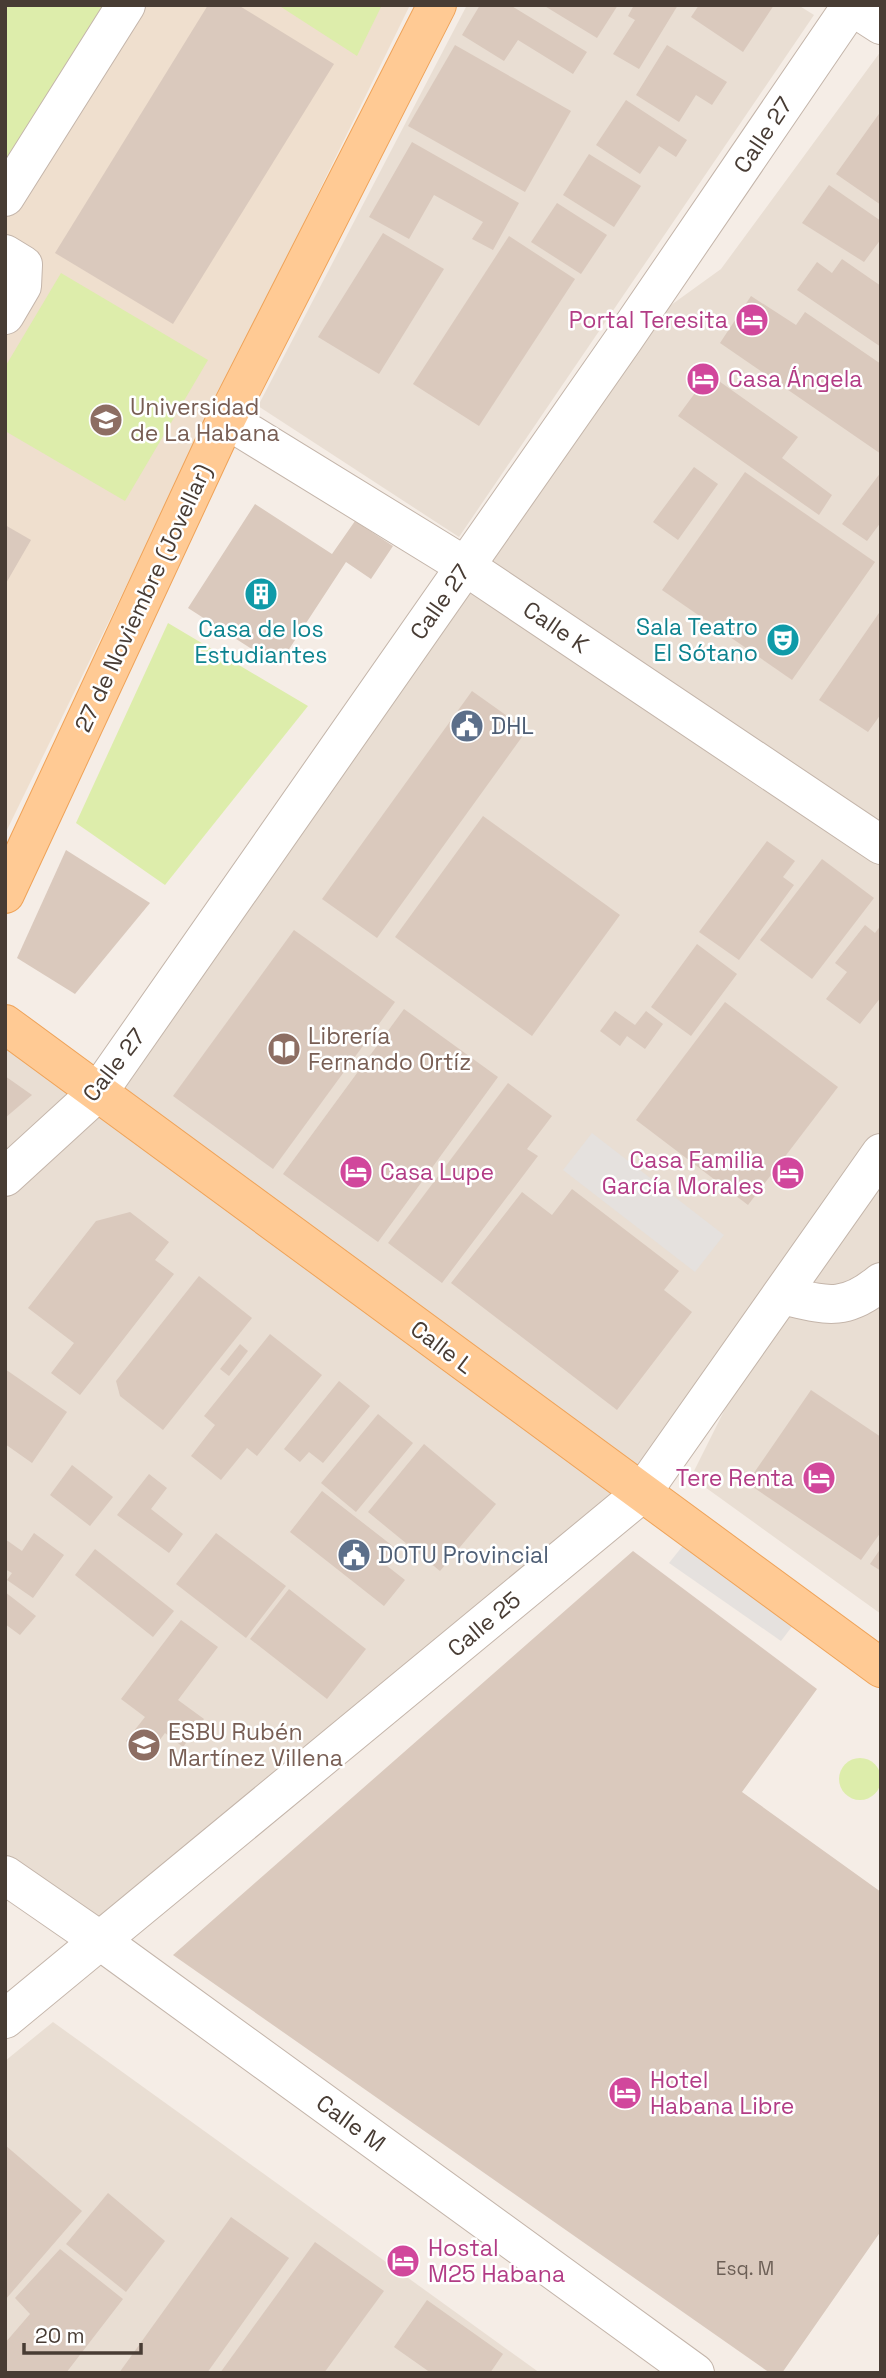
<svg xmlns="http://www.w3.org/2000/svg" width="886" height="2378" font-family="'Space Grotesk',sans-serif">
<rect width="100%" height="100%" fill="#f5ede6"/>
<g fill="#e9ded3">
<polygon points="467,5 798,5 814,15 459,537 258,406"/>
<polygon points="881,51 881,1614 691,1477 779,1301 641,1494 102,1942 5,1875 5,1049 45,1075 99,1091 624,339 721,269"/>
<polygon points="53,2022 540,2373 5,2373 5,2061"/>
</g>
<polygon fill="#efdfce" points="5,5 410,5 5,834"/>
<g fill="#ddedab">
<polygon points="5,5 126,5 5,197"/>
<polygon points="278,5 382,5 357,56"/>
<polygon points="61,273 208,360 125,501 5,431 5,367"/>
<polygon points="168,623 308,706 165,885 76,823"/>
<circle cx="860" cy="1779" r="21"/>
</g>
<g fill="#e5e1de">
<polygon points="592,1133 724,1235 695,1272 563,1170"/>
<polygon points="693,1533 803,1612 781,1641 669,1563"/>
</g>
<g fill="#dac9bd">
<polygon points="208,5 238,5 334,64 173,324 55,253"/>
<polygon points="480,5 510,5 587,52 573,74 518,40 504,61 462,35"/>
<polygon points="543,5 618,5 597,38"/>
<polygon points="634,5 678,5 639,69 613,54 635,20 628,16"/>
<polygon points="699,5 774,5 743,52 691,17"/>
<polygon points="455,45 571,111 525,192 408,126"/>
<polygon points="667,45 727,82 712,105 696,95 679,122 636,95"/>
<polygon points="626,100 687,140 676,157 659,146 640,174 596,145"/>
<polygon points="881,111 881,205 836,174"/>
<polygon points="412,142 519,203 493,250 472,239 483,222 434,195 409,239 369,217"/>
<polygon points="589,154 641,186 614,227 563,195"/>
<polygon points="829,185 881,221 881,239 864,262 802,223"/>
<polygon points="557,203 607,235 581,274 531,242"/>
<polygon points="383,233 444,269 379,374 318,337"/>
<polygon points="509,236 575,279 479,426 413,384"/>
<polygon points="842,259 881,286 881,347 797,290 817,262 832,273"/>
<polygon points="751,296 796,325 805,312 881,364 881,454 720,343"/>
<polygon points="709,374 798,437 782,458 832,495 819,515 678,416"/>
<polygon points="694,467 718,484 678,540 653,522"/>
<polygon points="745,472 875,562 792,680 662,590"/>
<polygon points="881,472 881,522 867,541 842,524"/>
<polygon points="255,504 332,554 355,521 393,546 371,579 346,562 278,666 188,608"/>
<polygon points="5,525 31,540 5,585"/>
<polygon points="881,610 881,714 868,732 819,700"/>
<polygon points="472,691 527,730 377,938 322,899"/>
<polygon points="483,816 620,915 532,1036 395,937"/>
<polygon points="767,841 795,861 783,877 794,885 739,960 699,932"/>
<polygon points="66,850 150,903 75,994 17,958"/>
<polygon points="822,859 874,898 812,979 760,940"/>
<polygon points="865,925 875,933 881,925 881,997 860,1024 826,999 847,972 835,963"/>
<polygon points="294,930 395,1002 273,1169 173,1096"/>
<polygon points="697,944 737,974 691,1036 651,1007"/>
<polygon points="725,1002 838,1087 748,1205 636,1120"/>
<polygon points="404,1009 498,1077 378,1242 283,1174"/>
<polygon points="615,1011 635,1025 646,1011 663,1024 645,1049 627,1036 620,1046 600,1031"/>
<polygon points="5,1076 32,1095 5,1118"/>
<polygon points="508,1083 552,1116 527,1149 538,1156 442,1283 388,1243"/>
<polygon points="572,1189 679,1271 664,1290 692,1312 617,1410 451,1283 522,1192 552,1215"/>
<polygon points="130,1212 169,1242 155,1260 174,1274 80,1395 51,1373 74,1343 28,1308 96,1221"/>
<polygon points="199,1276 252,1318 163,1430 120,1396 116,1381"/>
<polygon points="270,1334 322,1375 257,1456 247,1448 221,1480 191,1456 215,1425 204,1416"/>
<polygon points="240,1344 248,1351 229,1376 220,1369"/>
<polygon points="5,1369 67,1412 32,1463 5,1444"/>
<polygon points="339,1381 370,1406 323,1463 309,1452 300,1462 284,1449"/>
<polygon points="811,1390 881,1437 881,1532 861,1560 747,1483"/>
<polygon points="378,1414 413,1443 356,1512 321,1483"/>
<polygon points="424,1444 496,1504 440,1571 368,1512"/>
<polygon points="72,1465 113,1497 90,1526 50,1495"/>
<polygon points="149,1474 167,1488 151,1509 183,1534 169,1553 117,1515"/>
<polygon points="322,1491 394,1547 382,1562 405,1580 384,1606 290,1532"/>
<polygon points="34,1533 64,1555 33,1598 7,1580 12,1573 5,1569 5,1539 22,1551"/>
<polygon points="216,1533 286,1586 246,1638 176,1584"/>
<polygon points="881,1548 881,1571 870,1564"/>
<polygon points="95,1549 174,1611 153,1637 75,1575"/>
<polygon points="633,1551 817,1689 742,1792 881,1892 881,2231 782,2373 770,2373 173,1955"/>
<polygon points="289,1589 366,1649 327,1699 250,1639"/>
<polygon points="5,1592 36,1616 20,1635 5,1624"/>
<polygon points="181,1620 218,1647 178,1700 204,1719 183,1747 165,1733 150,1753 138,1752 126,1741 145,1717 121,1699"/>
<polygon points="5,2145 82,2211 5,2300"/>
<polygon points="108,2193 165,2241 126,2292 66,2244"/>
<polygon points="231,2217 289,2258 207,2373 119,2373"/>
<polygon points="315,2242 384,2291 324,2373 220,2373"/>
<polygon points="60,2249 123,2299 66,2373 5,2373 5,2343 30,2314 15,2298"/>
<polygon points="427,2300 503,2354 490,2373 431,2373 394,2347"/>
</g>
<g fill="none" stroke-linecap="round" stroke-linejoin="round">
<defs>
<g id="minor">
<polyline points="850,5 881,25"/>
<polyline points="5,197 126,5"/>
<polyline points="5,254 23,265 22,286 5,315"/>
<polyline points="226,419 465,566 881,845"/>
<polyline points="5,1177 99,1091 624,339 851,6"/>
<path d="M782 1295C825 1305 844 1313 881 1282"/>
<polyline points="5,1875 102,1942 695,2373"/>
<polyline points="5,2019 641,1494 881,1153"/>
</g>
<g id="major">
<polyline points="5,894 226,419 437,5"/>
<polyline points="5,1024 881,1668"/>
</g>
</defs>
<use href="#minor" stroke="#c4b5aa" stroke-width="40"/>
<use href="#major" stroke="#efa359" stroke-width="40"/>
<use href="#minor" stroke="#fff" stroke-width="38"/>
<use href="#major" stroke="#ffca94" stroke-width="38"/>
</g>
<defs>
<symbol id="hotel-disc" viewBox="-11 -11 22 22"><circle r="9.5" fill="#d1479c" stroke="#fff"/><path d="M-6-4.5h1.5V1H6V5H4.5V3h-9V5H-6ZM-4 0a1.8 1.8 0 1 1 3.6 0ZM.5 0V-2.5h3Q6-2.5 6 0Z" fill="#fff"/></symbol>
<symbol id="university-disc" viewBox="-11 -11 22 22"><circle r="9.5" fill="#8d6e63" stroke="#fff"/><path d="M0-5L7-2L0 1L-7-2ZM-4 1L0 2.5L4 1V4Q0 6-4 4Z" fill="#fff"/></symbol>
<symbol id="building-disc" viewBox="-11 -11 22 22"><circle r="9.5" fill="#0f9aa8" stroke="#fff"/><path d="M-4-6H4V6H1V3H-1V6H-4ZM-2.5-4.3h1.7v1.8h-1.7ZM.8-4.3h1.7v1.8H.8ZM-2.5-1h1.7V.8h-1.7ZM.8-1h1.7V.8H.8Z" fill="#fff"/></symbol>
<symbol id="theatre-disc" viewBox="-11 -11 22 22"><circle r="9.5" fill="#0f9aa8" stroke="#fff"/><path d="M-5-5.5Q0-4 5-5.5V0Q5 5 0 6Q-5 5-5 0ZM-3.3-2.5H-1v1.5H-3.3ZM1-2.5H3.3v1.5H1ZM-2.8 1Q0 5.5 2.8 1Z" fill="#fff"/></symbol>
<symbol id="civic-disc" viewBox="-11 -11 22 22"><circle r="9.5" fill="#5c6f8a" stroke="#fff"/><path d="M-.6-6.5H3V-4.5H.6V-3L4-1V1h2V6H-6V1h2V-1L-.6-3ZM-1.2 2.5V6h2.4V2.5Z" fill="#fff"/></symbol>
<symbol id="library-disc" viewBox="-11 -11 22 22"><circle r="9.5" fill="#8d6e63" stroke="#fff"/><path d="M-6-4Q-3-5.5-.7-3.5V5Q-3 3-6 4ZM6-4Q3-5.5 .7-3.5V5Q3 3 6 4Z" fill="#fff"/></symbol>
<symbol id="school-disc" viewBox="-11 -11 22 22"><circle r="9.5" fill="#8d6e63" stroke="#fff"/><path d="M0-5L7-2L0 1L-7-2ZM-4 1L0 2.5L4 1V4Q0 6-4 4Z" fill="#fff"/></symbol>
</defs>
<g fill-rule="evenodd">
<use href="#hotel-disc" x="733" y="301" width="38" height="38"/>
<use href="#hotel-disc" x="684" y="360" width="38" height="38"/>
<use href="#university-disc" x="87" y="401" width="38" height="38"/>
<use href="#building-disc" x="242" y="575" width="38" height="38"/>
<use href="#theatre-disc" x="764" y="621" width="38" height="38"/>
<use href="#civic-disc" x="448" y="707" width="38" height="38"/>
<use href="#library-disc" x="265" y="1030" width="38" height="38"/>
<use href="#hotel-disc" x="337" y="1153" width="38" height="38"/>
<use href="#hotel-disc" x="769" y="1154" width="38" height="38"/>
<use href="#hotel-disc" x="800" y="1459" width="38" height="38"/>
<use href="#civic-disc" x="335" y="1536" width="38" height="38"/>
<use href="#school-disc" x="125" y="1726" width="38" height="38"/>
<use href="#hotel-disc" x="606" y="2074" width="38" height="38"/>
<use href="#hotel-disc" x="384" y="2242" width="38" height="38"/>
</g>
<g text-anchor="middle" stroke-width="5" stroke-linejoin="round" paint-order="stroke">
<g font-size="19" fill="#6c5f56">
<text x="745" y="2275">Esq. M</text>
</g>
<g font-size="23" fill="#483c34" stroke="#fff">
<text transform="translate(763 135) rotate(-56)" y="8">Calle 27</text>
<text transform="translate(143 598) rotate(-65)" y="8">27 de Noviembre (Jovellar)</text>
<text transform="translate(440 602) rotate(-55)" y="8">Calle 27</text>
<text transform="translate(556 627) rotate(34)" y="8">Calle K</text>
<text transform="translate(114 1065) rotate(-52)" y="8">Calle 27</text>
<text transform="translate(442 1347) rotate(37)" y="8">Calle L</text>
<text transform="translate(484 1624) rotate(-40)" y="8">Calle 25</text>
<text transform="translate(351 2123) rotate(36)" y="8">Calle M</text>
</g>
<g font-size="23" fill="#b23c85" stroke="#fff" text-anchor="start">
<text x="728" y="328" text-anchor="end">Portal Teresita</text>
<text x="728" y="387">Casa Ángela</text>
<text x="764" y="1168" text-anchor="end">Casa Familia<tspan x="764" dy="26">García Morales</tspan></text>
<text x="380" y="1180">Casa Lupe</text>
<text x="794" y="1486" text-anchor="end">Tere Renta</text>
<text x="650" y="2088">Hotel<tspan x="650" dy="26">Habana Libre</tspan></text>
<text x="428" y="2256">Hostal<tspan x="428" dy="26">M25 Habana</tspan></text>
</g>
<g font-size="23" fill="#785e54" stroke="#fff" text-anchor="start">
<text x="130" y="415">Universidad<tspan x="130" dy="26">de La Habana</tspan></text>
<text x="308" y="1044">Librería<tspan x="308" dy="26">Fernando Ortíz</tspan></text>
<text x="168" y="1740">ESBU Rubén<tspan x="168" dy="26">Martínez Villena</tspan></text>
</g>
<g font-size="23" fill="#0d838f" stroke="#fff" text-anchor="end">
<text x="758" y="635">Sala Teatro<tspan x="758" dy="26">El Sótano</tspan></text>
<text x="261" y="637" text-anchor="middle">Casa de los<tspan x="261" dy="26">Estudiantes</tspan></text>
</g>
<g font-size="23" fill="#4e5e75" stroke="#fff" text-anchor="start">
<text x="491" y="734">DHL</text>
<text x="378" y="1563">DOTU Provincial</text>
</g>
</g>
<rect width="886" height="2378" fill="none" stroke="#483c34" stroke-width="14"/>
<path d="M24 2343v10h117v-10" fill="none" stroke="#483c34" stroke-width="3.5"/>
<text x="35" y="2343" font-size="21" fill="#483c34" stroke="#ffffff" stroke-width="5" paint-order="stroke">20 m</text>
</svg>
